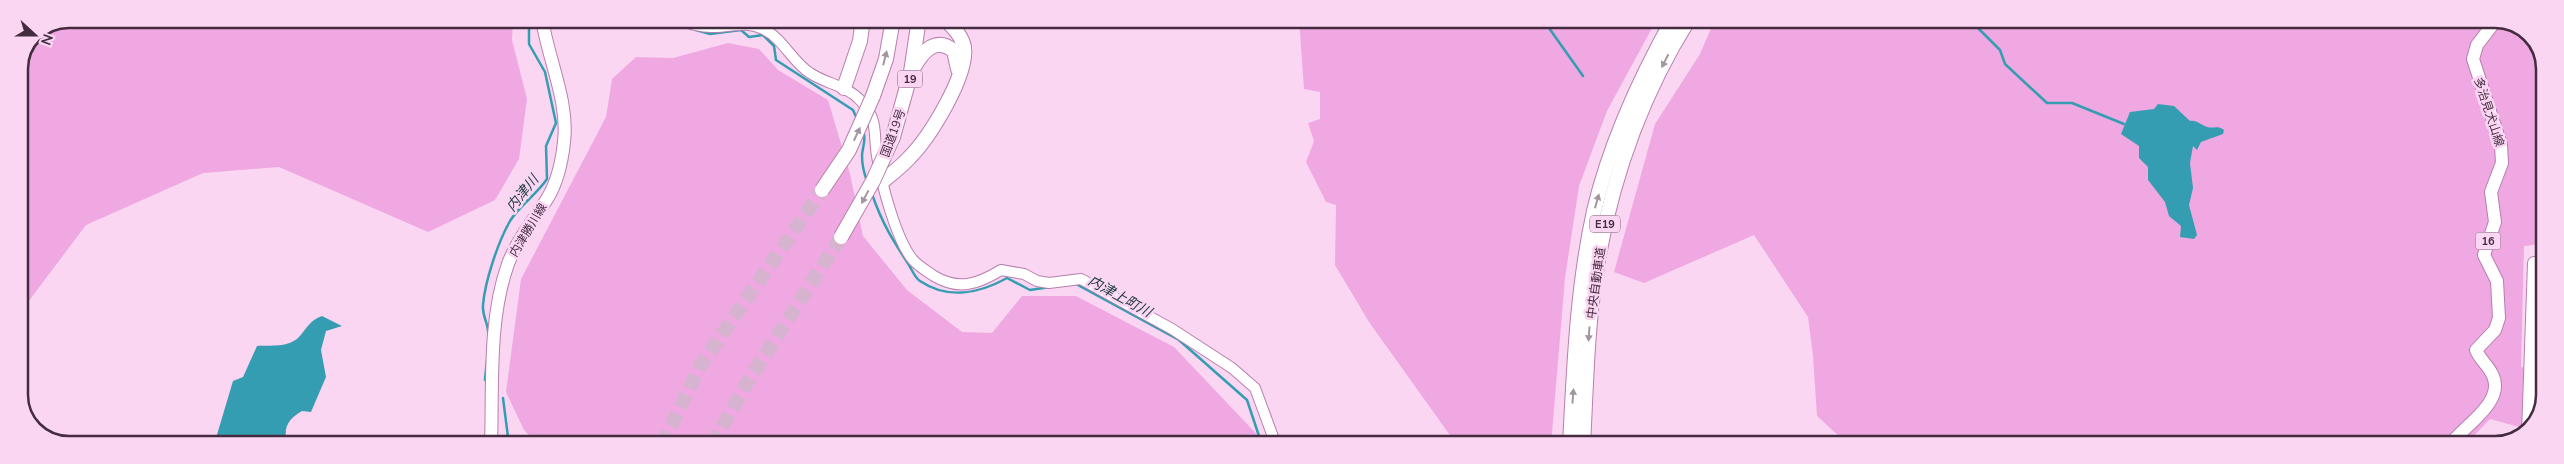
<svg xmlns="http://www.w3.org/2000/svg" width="2564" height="464" font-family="'Nunito Sans','Noto Sans JP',sans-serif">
<rect width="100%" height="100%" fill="#fbd6f3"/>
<g fill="#efa8e2">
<polygon points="68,19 513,19 512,40 527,99 519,159 495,200 428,232 279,167 203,173 86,225 19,314 19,68 33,33"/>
<polygon points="1299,19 1657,19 1607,111 1579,186 1565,278 1551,445 1457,445 1369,322 1335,265 1336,205 1326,202 1306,162 1314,141 1308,123 1320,119 1320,92 1304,89"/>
<polygon points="1715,19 2502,19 2531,33 2545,62 2545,231 2541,244 2524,246 2521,367 2545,372 2545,402 2530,430 2490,419 2465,445 1862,445 1841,438 1817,416 1813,356 1808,317 1754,235 1644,283 1614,272 1655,124 1700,54"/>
<polygon points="728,43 759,49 778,70 828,100 850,174 863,236 907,290 962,332 992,333 1022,296 1076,296 1174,347 1267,445 539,445 524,430 506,392 521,279 606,117 612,79 636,57 673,58"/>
</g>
<g fill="#359db1">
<path d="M2158 104 2174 106 2190 121C2197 120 2201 125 2207 127 2214 129 2217 125 2224 130L2223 134 2201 142 2197 150 2193 146 2190 163 2193 188 2189 205 2197 235 2194 239 2180 237 2181 226 2169 216 2165 202 2148 180V167L2139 158V146L2121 134 2130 112 2154 109Z"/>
<path d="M322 316 342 326 326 331 321 350 326 377 311 412 302 411C292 417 284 424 286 437L292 440 288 445H217L216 438 233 381 243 377 257 346C270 345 288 348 299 337 307 328 310 320 322 316Z"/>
</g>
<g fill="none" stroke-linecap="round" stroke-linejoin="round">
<g stroke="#359db1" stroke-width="2.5">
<polyline points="656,19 674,24"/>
<polyline points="1526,19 1549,28 1583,76"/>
<polyline points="1969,19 2000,50 2005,64 2047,103 2072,103 2124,124"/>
<polyline points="696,30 710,34 741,30 749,37 763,35 774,46 776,60 853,110 857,119"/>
<path d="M863 131C867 139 862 148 862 156 862 165 864 173 867 181"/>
<path d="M872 194C882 223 892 239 909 265 912 270 915 278 920 281 948 300 980 293 1007 278L1030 290 1050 287"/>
<polyline points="1076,284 1179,340 1247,400 1262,445"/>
<path d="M485 380C486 365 490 346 488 330 487 321 482 315 483 305 485 281 498 242 510 221 520 205 537 194 547 179L546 146 556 123 545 72 529 44V19"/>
<polyline points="503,398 508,437 507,445"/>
</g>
<g stroke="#d6b4cf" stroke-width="14" stroke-dasharray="14 7" stroke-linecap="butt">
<polyline points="662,445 700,366 822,190"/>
<polyline points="712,445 748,381 841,237"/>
</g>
<defs>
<g id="minor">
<path d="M674 19C686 23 699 27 711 27 730 28 744 20 763 29 783 38 792 62 810 73 826 84 846 85 860 100 879 120 873 131 877 156 881 182 896 240 913 260 918 266 927 271 934 276 959 291 978 284 1001 270L1024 274 1037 281 1049 283 1081 279 1172 329 1232 368 1255 388 1276 445"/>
<polyline points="2534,263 2545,259"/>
</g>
<g id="major">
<polyline points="2528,433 2534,263"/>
<path d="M491 445C493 386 488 320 508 264 517 240 533 221 547 199 557 183 562 161 564 142 569 101 548 59 542 19"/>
<path d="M2450 445C2462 427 2505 403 2493 376 2489 366 2480 360 2476 350L2495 330 2499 318 2497 281 2484 255 2495 222 2491 192 2502 163 2501 145 2473 59 2477 45 2497 19"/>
</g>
<g id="highway">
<path d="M914 67C923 51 936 36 954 51L958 69"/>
<polyline points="844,88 860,41 863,19"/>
<polyline points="873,96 886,59 893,19"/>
<polyline points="893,137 911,72 919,19"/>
<path d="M883 181C891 174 901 167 909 158 929 138 968 76 964 47 962 36 953 27 945 19"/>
<path d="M1570 445C1574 367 1577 288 1594 211 1610 143 1639 80 1673 19"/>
<path d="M1583 445C1586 389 1587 333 1595 278 1609 187 1640 97 1689 19"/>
</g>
</defs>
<use href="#minor" stroke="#b77fad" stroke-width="12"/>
<use href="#major" stroke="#b77fad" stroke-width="14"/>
<use href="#highway" stroke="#b77fad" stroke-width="16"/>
<use href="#minor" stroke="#fff" stroke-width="10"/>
<use href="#major" stroke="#fff" stroke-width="12"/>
<use href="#highway" stroke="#fff" stroke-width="14"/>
<defs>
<g id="highway-bridge">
<polyline points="822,190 849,150 873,96"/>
<polyline points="841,237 873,181 893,137"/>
</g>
</defs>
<use href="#highway-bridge" stroke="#b77fad" stroke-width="16" stroke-linecap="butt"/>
<use href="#highway-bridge" stroke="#fff" stroke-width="14"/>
</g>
<defs><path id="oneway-solid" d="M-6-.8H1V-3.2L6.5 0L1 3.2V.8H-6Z" transform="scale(1.25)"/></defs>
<g fill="#a296a0">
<use href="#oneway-solid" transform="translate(885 58) rotate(-76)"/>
<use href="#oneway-solid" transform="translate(1665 61) rotate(117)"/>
<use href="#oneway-solid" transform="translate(857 134) rotate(-65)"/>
<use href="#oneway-solid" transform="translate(865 197) rotate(118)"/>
<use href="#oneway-solid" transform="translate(1597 201) rotate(-74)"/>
<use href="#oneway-solid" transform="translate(1589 334) rotate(94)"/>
<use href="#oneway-solid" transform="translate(1573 396) rotate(-86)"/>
</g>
<g text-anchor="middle" stroke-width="5" stroke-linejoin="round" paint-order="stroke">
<g fill="#fbd6f3" stroke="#7b5f76" stroke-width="1">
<rect x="897.5" y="70.5" width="25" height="17" rx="4"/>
<rect x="1590" y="215.5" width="30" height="17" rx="4"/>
<rect x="2475.5" y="232.5" width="25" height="17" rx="4"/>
</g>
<g font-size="11" font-weight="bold" fill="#442c40">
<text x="910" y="83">19</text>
<text x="1605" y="228">E19</text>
<text x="2488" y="245">16</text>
</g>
<g font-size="12" fill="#442c40" stroke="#fbd6f3">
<text transform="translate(2489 112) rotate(72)" y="4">多治見犬山線</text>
<text transform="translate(893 133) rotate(-70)" y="4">国道19号</text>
<text transform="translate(528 230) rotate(-59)" y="4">内津勝川線</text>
<text transform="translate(1596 283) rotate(-82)" y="4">中央自動車道</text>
</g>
<g font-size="14" font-style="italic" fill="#19383f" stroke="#fbd6f3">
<text transform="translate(522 193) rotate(-51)" y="5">内津川</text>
<text transform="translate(1120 296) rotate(29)" y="5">内津上町川</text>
</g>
</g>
<path d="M0 0H2564V464H0ZM69 28H2495A41 41 0 0 1 2536 69V395A41 41 0 0 1 2495 436H69A41 41 0 0 1 28 395V69A41 41 0 0 1 69 28Z" fill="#fbd6f3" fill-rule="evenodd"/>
<path fill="none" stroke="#442c40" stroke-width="2.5" d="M69 28H2495A41 41 0 0 1 2536 69V395A41 41 0 0 1 2495 436H69A41 41 0 0 1 28 395V69A41 41 0 0 1 69 28Z"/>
<g transform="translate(35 35) rotate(111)" stroke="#fbd6f3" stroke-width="4" paint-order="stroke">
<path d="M0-4L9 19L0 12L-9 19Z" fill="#442c40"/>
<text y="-8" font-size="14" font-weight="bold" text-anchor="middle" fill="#442c40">N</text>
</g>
</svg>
